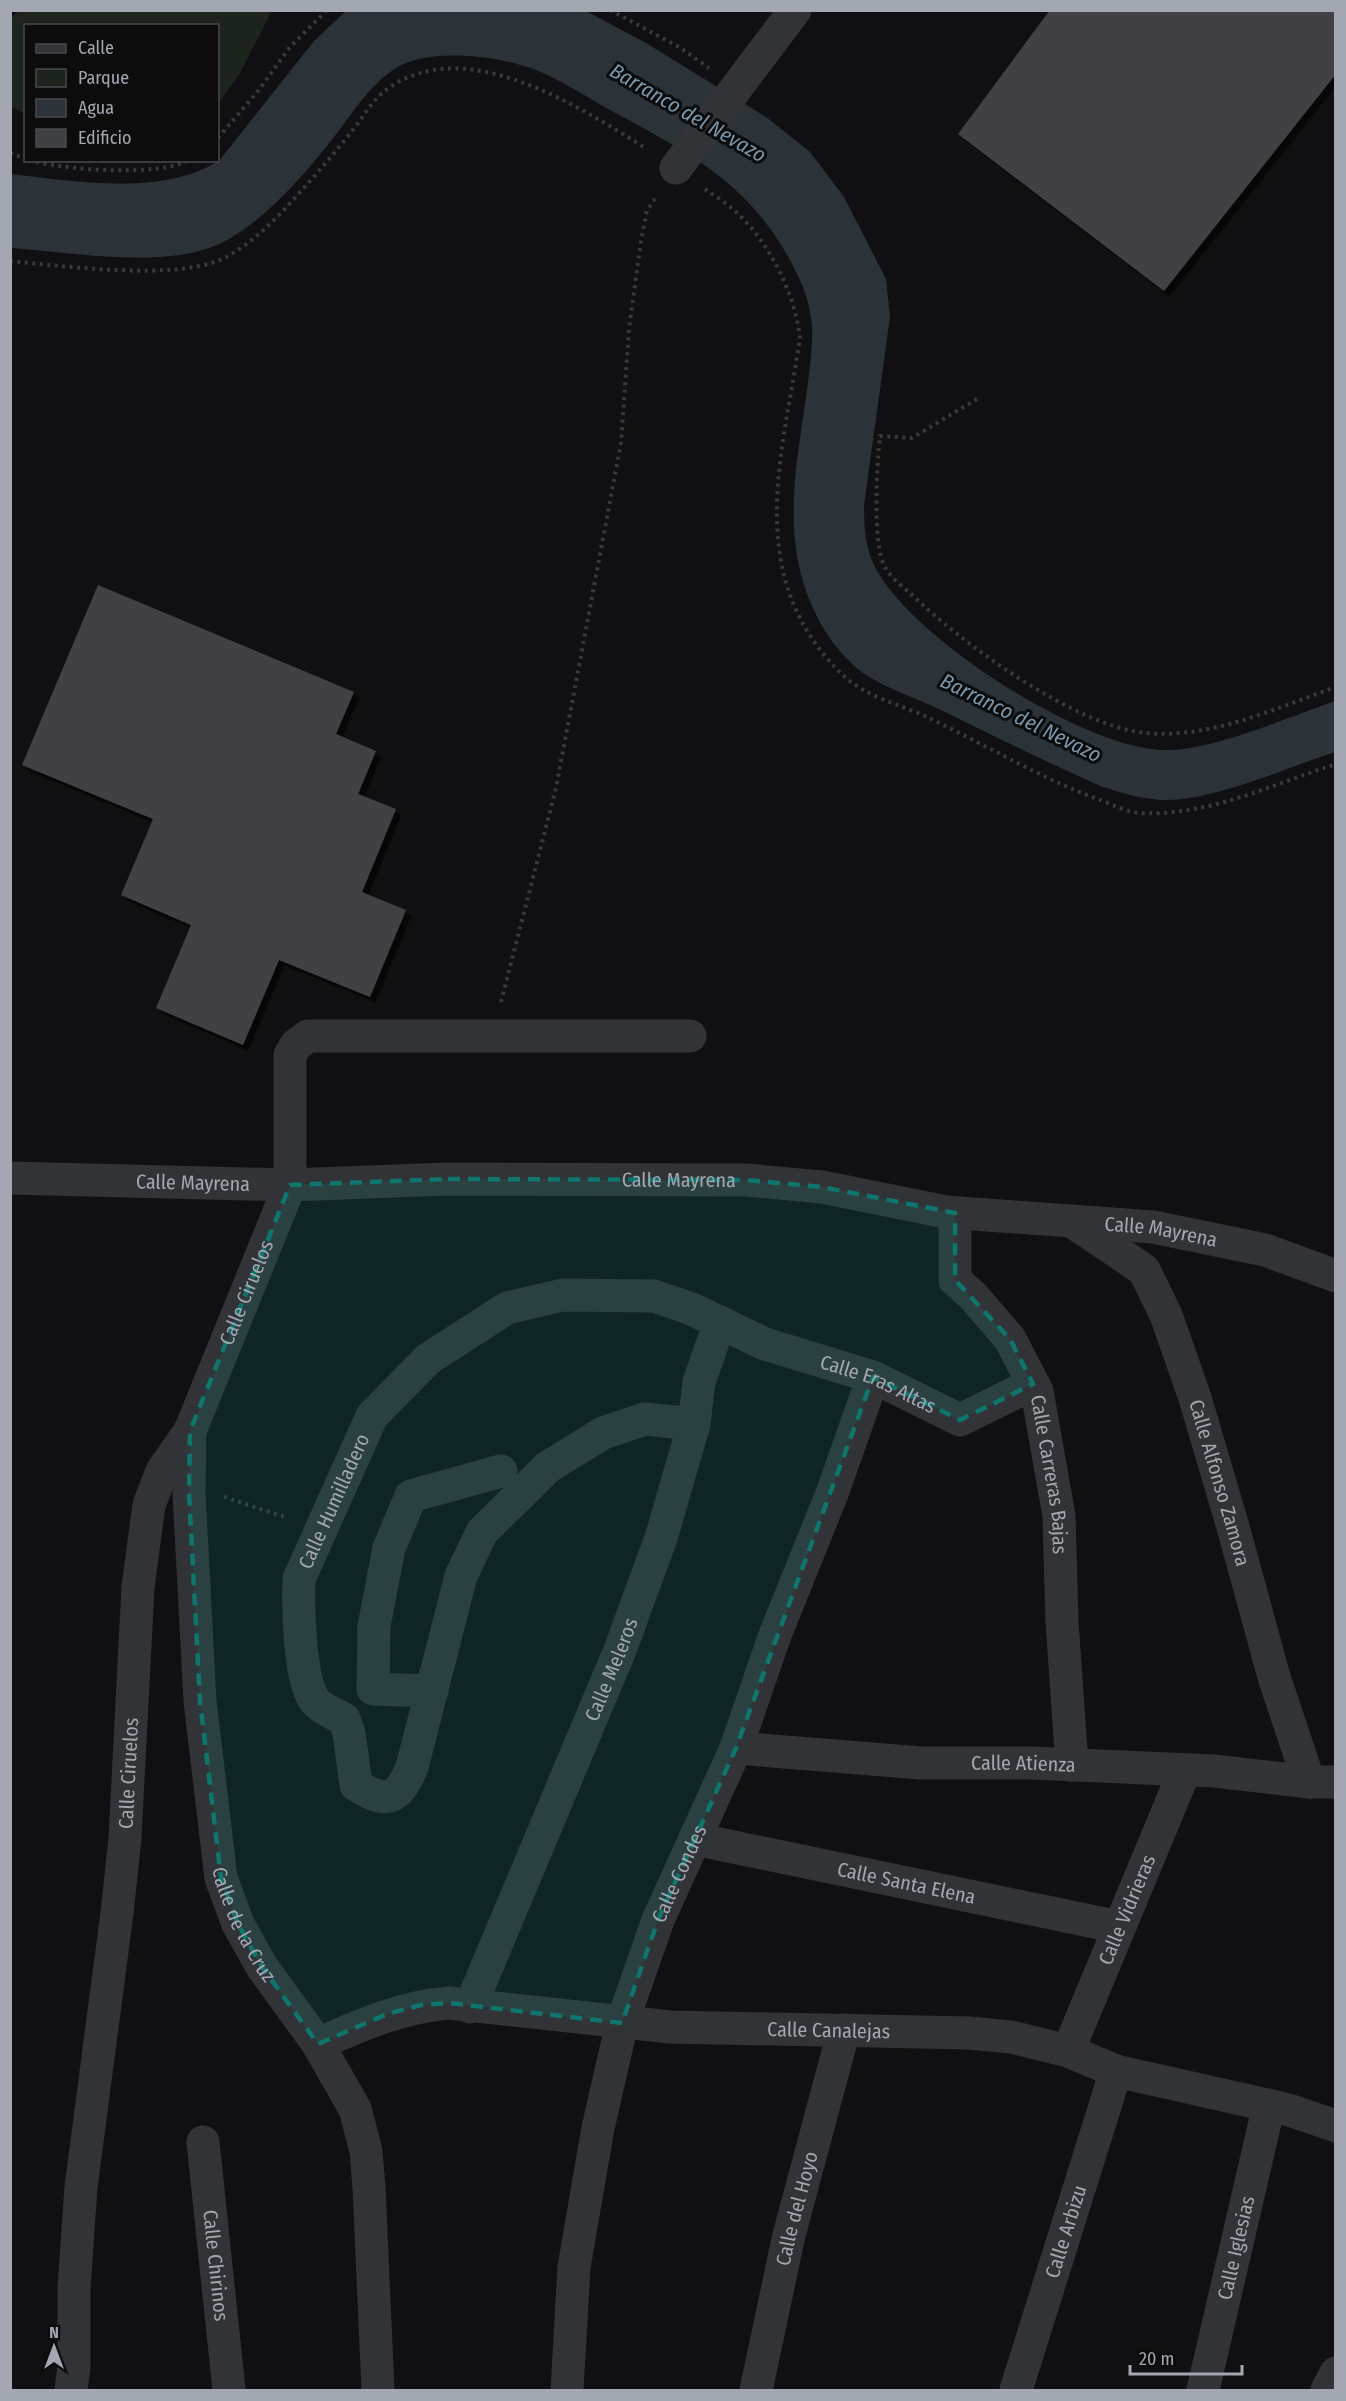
<svg xmlns="http://www.w3.org/2000/svg" width="1346" height="2401" font-family="'Fira Sans Condensed',sans-serif">
<defs>
<filter id="shadow"><feDropShadow dx="5.5" dy="5.5" stdDeviation="0" flood-color="#0009"/></filter>
</defs>
<rect width="100%" height="100%" fill="#101012"/>
<polygon fill="#1d241e" points="19,11 19,10 272,11 240,73 218,104 218,26 26,26 25,113 11,107 11,17"/>
<path fill="#2b3339" d="M584 10 646 43 766 117 810 152 844 197 886 279 890 317 864 505C864 526 865 548 875 567 911 638 1082 747 1162 750 1210 752 1288 717 1335 701V752C1285 768 1219 799 1167 800 1144 800 1122 793 1100 786 1045 761 991 735 937 708 913 697 885 688 863 673 852 665 837 649 829 637 766 540 805 447 812 343 814 318 807 293 796 272 754 185 690 153 608 109 585 96 561 80 536 70 500 56 427 46 393 70 368 87 352 114 334 137 306 173 262 224 221 243 164 270 73 252 11 248L10 174C77 181 159 197 219 161L314 41 346 11Z"/>
<g fill="#3f4145" filter="url(#shadow)">
<polygon points="1050,10 1336,10 1336,74 1164,291 958,134"/>
<polygon points="98,585 354,692 336,734 376,751 358,794 396,809 362,892 406,910 370,997 279,960 243,1045 156,1008 191,925 121,895 153,819 22,765"/>
</g>
<g fill="none" stroke-linecap="round" stroke-linejoin="round">
<g stroke="#38393d" stroke-width="4" stroke-dasharray="3 4.5" stroke-linecap="butt">
<polyline points="610,10 679,47 709,68"/>
<polyline points="218,138 258,91 290,47 327,10"/>
<polyline points="10,153 26,159"/>
<path d="M29 160C62 170 160 177 189 160"/>
<path d="M705 189C715 196 726 203 735 211 769 242 795 293 800 338 788 423 760 514 791 598 802 627 821 655 844 676 866 697 902 705 929 718 986 745 1040 778 1100 800 1112 804 1126 812 1139 813 1207 817 1273 784 1336 764"/>
<path d="M10 261C64 266 175 281 222 259 257 242 284 210 310 181 326 163 341 145 356 126 364 115 372 102 381 94 459 28 578 106 647 149"/>
<path d="M977 399 912 438 880 436C877 462 872 546 885 567 890 577 902 586 910 593 960 642 1076 727 1146 733 1211 739 1276 708 1336 687"/>
<polyline points="501,1002 556,788 621,443 629,329 641,241 647,210 657,196"/>
<polyline points="224,1497 288,1518"/>
</g>
<g stroke="#323336" stroke-width="33">
<polyline points="676,168 795,10"/>
<path id="s1" d="M10 1178 290 1185 448 1179 746 1180 822 1187 946 1212 1153 1227 1265 1250 1336 1276"/>
<path id="s2" d="M955 1213V1280L973 1296 1010 1339 1037 1391 1059 1516 1062 1622 1072 1765"/>
<path id="s3" d="M1073 1222 1144 1270 1166 1315 1195 1398 1233 1527 1274 1677 1309 1782"/>
<path id="s4" d="M694 1424 645 1419 603 1433 548 1467 482 1532 461 1576 412 1767C398 1800 387 1805 356 1785L349 1733 344 1719C335 1714 323 1710 316 1702 299 1683 298 1606 299 1579L372 1416 428 1359 507 1308 563 1295 654 1296 692 1309 765 1344 873 1377 960 1420 1033 1384"/>
<path id="s5" d="M190 1431 189 1493 200 1701 221 1878 238 1924 262 1967 318 2044 355 2109 366 2151 369 2187 378 2390"/>
<polyline points="432,1691 373,1689 374,1626 389,1548 411,1496 501,1471"/>
<path id="s6" d="M736 1748 921 1763H1031L1214 1771 1309 1782H1336"/>
<path id="s7" d="M695 1839 1119 1927"/>
<path id="s8" d="M470 2007 620 1650 661 1538 694 1424 699 1382 720 1322"/>
<path id="s9" d="M318 2044C361 2025 401 2007 449 2003L670 2027 969 2033 1011 2037 1068 2051 1116 2071 1289 2110 1336 2126"/>
<path id="s10" d="M1068 2051 1185 1770"/>
<path id="s11" d="M203 2142 229 2390"/>
<path id="s12" d="M71 2390 74 2367V2288L81 2187 117 1913 125 1838 138 1587 149 1505 162 1471 190 1431 290 1185V1055L296 1045 308 1036H690"/>
<path id="s13" d="M567 2390 574 2267 598 2128 622 2023 658 1920 736 1748 775 1635 833 1491 873 1377"/>
<path id="s14" d="M756 2390 789 2235 844 2030"/>
<path id="s15" d="M1016 2390 1116 2071"/>
<path id="s16" d="M1203 2390 1269 2105"/>
<polyline points="1327,2390 1336,2373"/>
</g>
</g>
<path fill="#0f766e" fill-opacity="0.2" stroke="#0f766e" stroke-width="4.5" stroke-dasharray="12 8" stroke-linejoin="round" d="M448 1179 746 1180 822 1187 955 1213V1280L1010 1339 1033 1384 960 1420 873 1377 736 1748 658 1920 622 2023 449 2003 421 2005 387 2014 318 2044 262 1967 238 1924 221 1878 200 1701 189 1493 190 1431 290 1185Z"/>
<g text-anchor="middle" stroke-width="6" stroke-linejoin="round" paint-order="stroke">
<g font-size="20" fill="#a3a7b2" stroke="#0c0c0d">
<text dy="7" stroke="none"><textPath href="#s1" startOffset="669">Calle Mayrena</textPath></text>
<text dy="7" stroke="none"><textPath href="#s1" startOffset="183">Calle Mayrena</textPath></text>
<text dy="7" stroke="none"><textPath href="#s1" startOffset="1155">Calle Mayrena</textPath></text>
<text dy="7" stroke="none"><textPath href="#s12" startOffset="1124">Calle Ciruelos</textPath></text>
<text dy="7" stroke="none"><textPath href="#s4" startOffset="1539">Calle Eras Altas</textPath></text>
<text dy="7" stroke="none"><textPath href="#s2" startOffset="291">Calle Carreras Bajas</textPath></text>
<text dy="7" stroke="none"><textPath href="#s3" startOffset="312">Calle Alfonso Zamora</textPath></text>
<text dy="7" stroke="none"><textPath href="#s4" startOffset="882">Calle Humilladero</textPath></text>
<text dy="7" stroke="none"><textPath href="#s8" startOffset="366">Calle Meleros</textPath></text>
<text dy="7" stroke="none"><textPath href="#s6" startOffset="288">Calle Atienza</textPath></text>
<text dy="7" stroke="none"><textPath href="#s12" startOffset="620">Calle Ciruelos</textPath></text>
<text dy="7" stroke="none"><textPath href="#s13" startOffset="532">Calle Condes</textPath></text>
<text dy="7" stroke="none"><textPath href="#s7" startOffset="216">Calle Santa Elena</textPath></text>
<text dy="7" stroke="none"><textPath href="#s10" startOffset="153">Calle Vidrieras</textPath></text>
<text dy="7" stroke="none"><textPath href="#s5" startOffset="500">Calle de la Cruz</textPath></text>
<text dy="7" stroke="none"><textPath href="#s9" startOffset="519">Calle Canalejas</textPath></text>
<text dy="7" stroke="none"><textPath href="#s14" startOffset="186">Calle del Hoyo</textPath></text>
<text dy="7" stroke="none"><textPath href="#s15" startOffset="166">Calle Arbizu</textPath></text>
<text dy="7" stroke="none"><textPath href="#s16" startOffset="146">Calle Iglesias</textPath></text>
<text dy="7" stroke="none"><textPath href="#s11" startOffset="124">Calle Chirinos</textPath></text>
</g>
<g font-size="21" font-style="italic" fill="#7b96ab" stroke="#0c0c0d">
<text transform="translate(688 113) rotate(30)" y="7">Barranco del Nevazo</text>
<text transform="translate(1021 718) rotate(26)" y="7">Barranco del Nevazo</text>
</g>
</g>
<rect width="1346" height="2401" fill="none" stroke="#a3a7b2" stroke-width="24"/>
<rect x="24" y="24" width="195" height="138" fill="#0c0c0d" stroke="#484a4f" stroke-width="1.5"/>
<rect x="36" y="44" width="30" height="9" fill="#323336" stroke="#484a4f" stroke-width="1.5"/>
<text x="78" y="54" font-size="18" fill="#a3a7b2">Calle</text>
<rect x="36" y="69" width="30" height="18" fill="#1d241e" stroke="#484a4f" stroke-width="1.5"/>
<text x="78" y="84" font-size="18" fill="#a3a7b2">Parque</text>
<rect x="36" y="99" width="30" height="18" fill="#2b3339" stroke="#484a4f" stroke-width="1.5"/>
<text x="78" y="114" font-size="18" fill="#a3a7b2">Agua</text>
<rect x="36" y="129" width="30" height="18" fill="#3f4145" stroke="#484a4f" stroke-width="1.5"/>
<text x="78" y="144" font-size="18" fill="#a3a7b2">Edificio</text>
<g transform="translate(54 2347)" stroke="#0c0c0d" stroke-width="4.5" paint-order="stroke">
<path d="M0-4.5L10 22L0 15L-10 22Z" fill="#a3a7b2"/>
<text y="-9" font-size="16" font-weight="bold" text-anchor="middle" fill="#a3a7b2">N</text>
</g>
<path d="M1130 2365v9h112v-9" fill="none" stroke="#a3a7b2" stroke-width="3"/>
<text x="1139" y="2365" font-size="18" fill="#a3a7b2" stroke="#0c0c0d" stroke-width="4.5" paint-order="stroke">20 m</text>
</svg>
